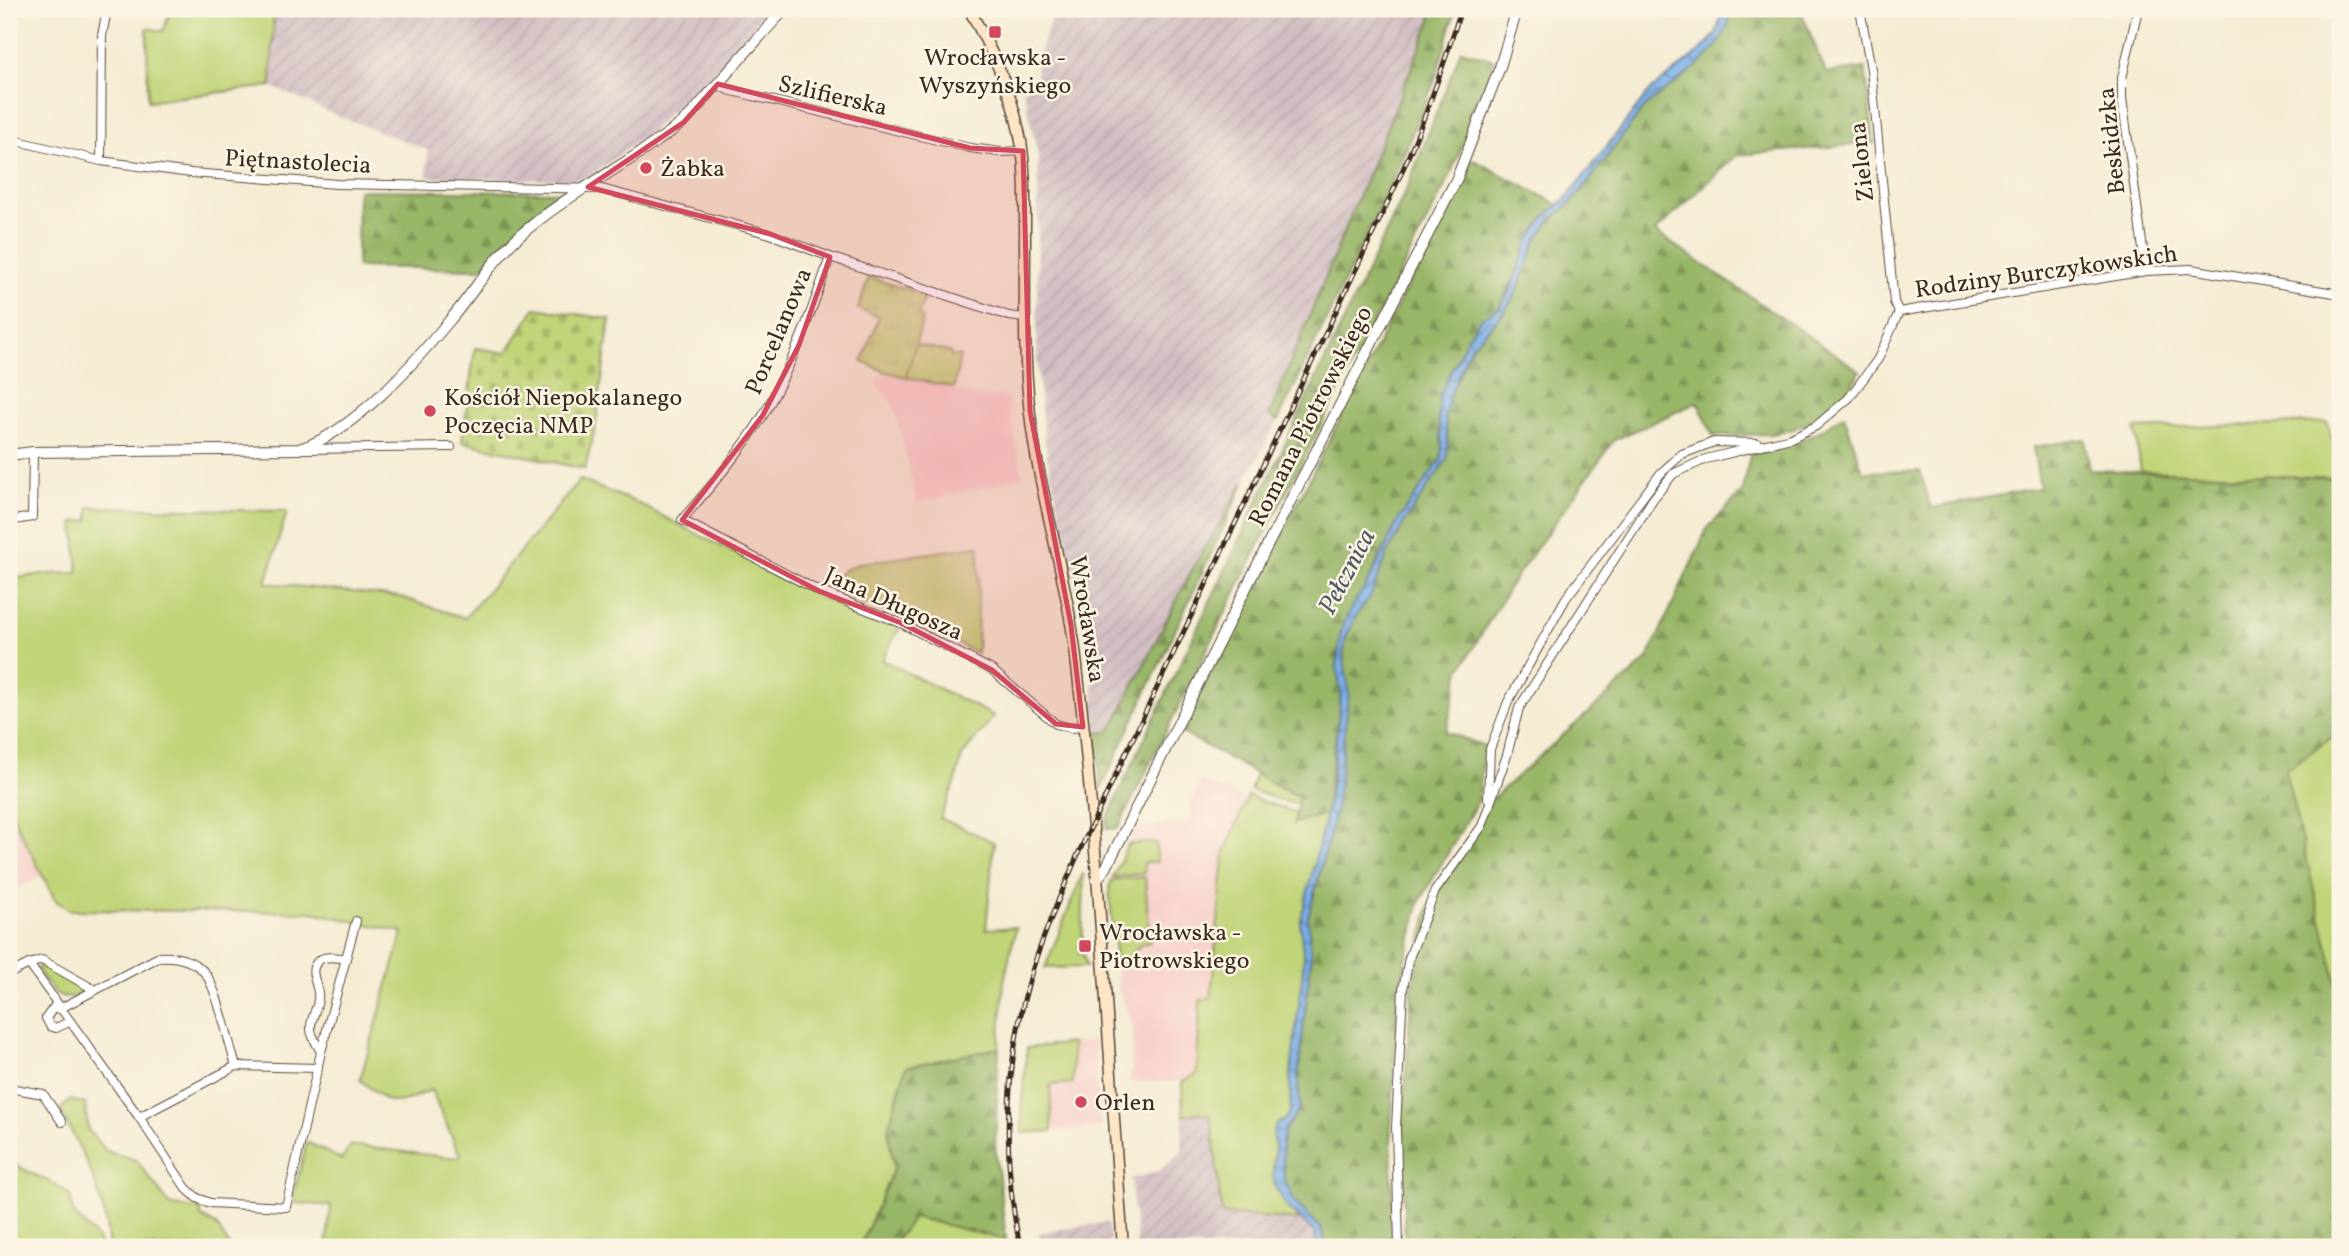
<svg xmlns="http://www.w3.org/2000/svg" width="2349" height="1256" font-family="Vollkorn,serif">
<defs>
<pattern id="industrial-furrows" width="10" height="10" patternUnits="userSpaceOnUse" patternTransform="scale(1.75)"><rect width="10" height="10" fill="#d2bec2"/><path d="M-1 1l2-2M0 10L10 0M9 11l2-2" fill="none" stroke="#b5a3a6"/></pattern>
<pattern id="forest-firs" width="22" height="20" patternUnits="userSpaceOnUse" patternTransform="scale(1.75)"><rect width="22" height="20" fill="#98b668"/><path d="M5 1l3.5 6h-7zM16 11l3.5 6h-7z" fill="#7d9455"/></pattern>
<pattern id="cemetery-stones" width="16" height="16" patternUnits="userSpaceOnUse" patternTransform="scale(1.75)"><rect width="16" height="16" fill="#c0d478"/><path d="M2 7V4a2 2 0 0 1 4 0v3zM10 15v-3a2 2 0 0 1 4 0v3z" fill="#a6b667"/></pattern>
<pattern id="park-tufts" width="24" height="20" patternUnits="userSpaceOnUse" patternTransform="scale(1.75)"><rect width="24" height="20" fill="#c0d478"/><path d="M3 7l-1-3M5 7V3M7 7l1-3M15 17l-1-3M17 17v-4M19 17l1-3" fill="none" stroke="#a6b667"/></pattern>
<pattern id="water-waves" width="16" height="10" patternUnits="userSpaceOnUse" patternTransform="scale(1.75)"><rect width="16" height="10" fill="#7aafe8"/><path d="M0 5q4-4 8 0t8 0" fill="none" stroke="#658fbb"/></pattern>
</defs>
<rect width="100%" height="100%" fill="#fcf5e5"/>
<filter id="ink" filterUnits="userSpaceOnUse"><feTurbulence type="fractalNoise" baseFrequency=".0143" numOctaves="2"/><feDisplacementMap in="SourceGraphic" scale="14" xChannelSelector="R" yChannelSelector="G"/><feConvolveMatrix kernelMatrix="1 2 1 2 8 2 1 2 1" color-interpolation-filters="sRGB"/></filter>
<filter id="wash" filterUnits="userSpaceOnUse"><feTurbulence type="fractalNoise" baseFrequency=".00686" numOctaves="4" result="noise"/><feDisplacementMap in="SourceGraphic" scale="28" xChannelSelector="R" yChannelSelector="G"/><feGaussianBlur stdDeviation="1.57" result="paint"/><feColorMatrix in="noise" values="0 0 0 0 0 0 0 0 0 0 0 0 0 0 0 0 0 1.4 0 .05"/><feComposite in="paint" operator="in"/></filter>
<g filter="url(#wash)">
<rect width="100%" height="100%" fill="#f4ecd3"/>
<g fill="#f7d0ca">
<polygon points="884,372 978,396 1007,396 1023,477 917,503 894,406 877,385 877,377 884,377"/>
<polygon points="1201,781 1247,799 1224,855 1211,1000 1200,999 1197,1075 1182,1082 1130,1081 1134,1030 1119,990 1109,888 1136,826 1140,828 1191,821 1190,807"/>
<polygon points="9,813 43,876 9,893"/>
<polygon points="1095,1040 1100,1127 1052,1131 1050,1085 1073,1083 1072,1043"/>
</g>
<g fill="url(#industrial-furrows)">
<polygon points="274,9 770,9 681,111 669,112 650,133 594,173 583,178 571,180 427,177 428,150 328,112 271,86"/>
<polygon points="1054,9 1431,9 1431,20 1270,414 1278,421 1245,481 1193,568 1109,732 1096,733 1091,656 1047,455 1042,418 1037,358 1038,155 1023,88 1036,86 1037,61"/>
<polygon points="1198,1112 1211,1116 1222,1214 1300,1220 1314,1232 1319,1247 1137,1247 1131,1179 1159,1171 1182,1152 1183,1116"/>
<polygon points="1108,1222 1111,1247 1042,1247 1039,1233"/>
</g>
<g fill="#c0d478" stroke="#7e7f4b" stroke-width="2">
<polygon points="171,9 274,9 271,86 148,101 147,28 163,31"/>
<polygon points="914,344 950,352 951,356 960,356 954,388 906,377"/>
<polygon points="2327,422 2340,468 2340,478 2141,471 2135,429"/>
<path d="M580 480 635 502 820 597 900 627 882 660 994 716 962 756 955 783 940 818 994 842 986 929 1016 927 1004 981 999 1048 906 1067 888 1129 894 1168 860 1247H326L331 1206 296 1203 293 1196 307 1142 342 1160 351 1145 444 1157H461L431 1090C390 1107 395 1108 360 1080L403 932 312 912 70 910 55 900 9 809V579L42 574 78 573 74 522 89 520V507L287 511 266 583 400 597 465 618Z"/>
<path d="M979 546 977 653 904 618 830 590C837 573 844 568 861 563Z"/>
<polygon points="2340,732 2340,998 2284,770"/>
<polygon points="1256,774 1299,798 1298,803 1286,802 1250,790"/>
<polygon points="1248,796 1296,813 1294,822 1326,814 1300,924 1304,960 1290,1081 1291,1109 1286,1119 1277,1124 1273,1130 1275,1147 1273,1175 1287,1207 1300,1220 1222,1214 1211,1116 1198,1112 1183,1116 1182,1082 1197,1074 1200,999 1211,999 1224,855"/>
<polygon points="1156,843 1157,862 1144,863 1144,873 1113,877 1128,844"/>
<path d="M1083 873C1085 897 1081 919 1083 944L1079 945V954H1083L1086 967 1045 968Z"/>
<polygon points="1145,877 1150,942 1140,945 1122,965 1118,967 1116,964 1109,888 1112,880"/>
<path d="M40 966 78 984 84 990C62 1010 48 986 37 969Z"/>
<polygon points="1072,1043 1073,1083 1050,1085 1052,1131 1022,1133 1022,1101 1027,1048"/>
<path d="M70 1100 85 1104 88 1130 106 1151 136 1160 171 1206 201 1209V1217L216 1225 230 1247H109C105 1194 85 1156 60 1110Z"/>
<polygon points="9,1162 58,1186 70,1195 73,1213 96,1237 101,1247 9,1247"/>
<polygon points="914,1217 1006,1240 1008,1247 891,1247"/>
</g>
<g fill="url(#forest-firs)" stroke="#6a7043" stroke-width="2">
<polygon points="1431,9 1456,9 1434,83 1391,183 1278,421 1269,415 1431,20"/>
<polygon points="1731,9 1800,9 1826,73 1865,68 1874,143 1737,155 1655,232 1860,371 1846,395 1815,419 1791,430 1772,434 1713,436 1698,402 1614,440 1511,584 1460,670 1446,732 1485,746 1478,801 1419,903 1399,990 1391,1127 1393,1247 1327,1247 1321,1228 1294,1201 1284,1178 1282,1144 1285,1129 1300,1109 1298,1079 1311,958 1308,917 1336,810 1343,653 1347,635 1356,616 1371,595 1388,552 1405,521 1447,459 1448,444 1445,416 1450,395 1470,349 1504,312 1517,291 1536,242 1549,222 1576,198 1642,110 1654,98 1707,57 1730,14"/>
<polygon points="1461,50 1495,60 1451,174 1254,555 1118,828 1107,829 1106,822 1121,788 1407,188"/>
<polygon points="1472,159 1559,205 1544,218 1499,308 1480,320 1449,374 1438,417 1442,445 1441,459 1399,519 1362,593 1337,654 1337,669 1341,693 1326,814 1294,823 1299,797 1181,732"/>
<path d="M358 190 563 192C555 204 544 208 533 217 513 232 496 250 480 269L357 267Z"/>
<path d="M1844 415 1863 472 1920 471 1931 508 2040 488 2033 447 2085 439 2090 470 2340 478V732L2285 770 2340 998V1247H1405L1402 1127 1412 989 1429 907 1492 799 1647 660 1707 529 1743 491 1750 454C1791 446 1810 440 1844 415Z"/>
<polygon points="1245,481 1101,789 1096,733 1110,732 1193,568"/>
<polygon points="999,1048 995,1144 1006,1240 914,1217 891,1247 860,1247 894,1168 888,1129 906,1067"/>
</g>
<polygon fill="url(#cemetery-stones)" stroke="#7e7f4b" stroke-width="2" points="535,308 610,319 596,424 585,469 462,442 475,348 506,353"/>
<polygon fill="url(#park-tufts)" stroke="#7e7f4b" stroke-width="2" points="869,277 925,295 918,316 923,318 906,377 884,371 862,362 879,317 858,309"/>
<path fill="url(#water-waves)" stroke="#5a6c83" stroke-width="2" d="M1723 9H1731C1727 58 1673 79 1642 110L1576 198 1549 222 1536 242 1517 291 1504 312 1469 349 1450 395 1445 416 1448 444 1447 459 1405 521 1388 552 1371 595 1356 616 1347 635 1343 653 1349 692 1336 810 1308 917 1311 958 1298 1078 1300 1109 1285 1129 1282 1144 1284 1178 1294 1201 1321 1228 1327 1247H1319L1314 1232 1287 1207 1275 1186 1273 1175 1275 1147 1273 1130 1277 1124 1286 1119 1291 1109 1290 1081 1304 960 1300 924 1326 814 1332 781 1341 693 1337 669 1340 635 1349 612 1372 575 1399 519 1441 459 1442 445 1438 417 1440 394 1467 339 1480 319 1499 308 1511 288 1529 240 1544 218 1569 195 1649 92 1699 52 1716 34Z"/>
</g>
<g filter="url(#ink)">
<g fill="none" stroke-linecap="round" stroke-linejoin="round">
<defs>
<g id="minor">
<polyline points="1860,9 1871,69 1894,302 1899,312"/>
<polyline points="2138,9 2122,78 2122,98 2146,271"/>
<polyline points="718,84 728,90 970,148 1000,152 1023,151"/>
<polyline points="9,139 101,161 191,173 337,184 602,189 770,234 830,257 1009,316 1025,318"/>
<polyline points="101,161 102,36 107,9"/>
<path d="M830 257C812 311 793 364 764 414 741 452 711 486 682 520L819 591 901 623 992 670 1056 724 1071 728 1083 727"/>
<polyline points="1899,312 2146,271 2191,269 2340,294"/>
<polyline points="303,449 451,447"/>
<polyline points="9,521 32,517 33,452"/>
<polyline points="1488,798 1490,749 1508,702 1566,598 1629,515 1661,473 1682,454 1714,442 1757,443"/>
<polyline points="29,964 42,960 95,990"/>
<polyline points="9,974 29,964 139,1117 186,1188 197,1198 210,1203 286,1207 321,1052 356,921"/>
<polyline points="56,1004 46,1018 50,1026 56,1028 69,1022"/>
<path d="M59 1009 159 957C176 956 192 959 204 972 217 986 229 1045 236 1066"/>
<path d="M321 1052C317 1044 310 1035 311 1026 312 1014 320 1005 318 993 317 981 308 971 318 961 324 955 337 958 345 958"/>
<polyline points="9,1088 43,1094 62,1122"/>
<polyline points="139,1117 236,1066 318,1068"/>
<polyline points="1399,1247 1396,1128 1403,989 1409,958 1435,891 1482,826 1507,755 1519,708 1653,499 1673,474 1706,459 1791,438 1816,426 1849,398 1878,359 1899,312"/>
</g>
<g id="tertiary">
<path d="M9 455 33 452 299 449C353 433 414 363 450 320 473 293 491 262 517 238 567 193 630 164 682 123 694 113 704 99 714 88 738 61 761 35 785 9"/>
<polyline points="1096,880 1106,868 1262,556 1457,178 1500,67 1517,9"/>
</g>
<path id="secondary" d="M969 9C990 47 1010 87 1019 131 1026 163 1025 198 1025 231 1025 292 1023 354 1030 414 1039 494 1065 570 1075 650 1099 848 1108 1048 1123 1247"/>
</defs>
<use href="#minor" stroke="#574739" stroke-width="10"/>
<use href="#tertiary" stroke="#574739" stroke-width="12"/>
<use href="#secondary" stroke="#574739" stroke-width="13"/>
<use href="#minor" stroke="#fff" stroke-width="8"/>
<use href="#tertiary" stroke="#fff" stroke-width="10"/>
<use href="#secondary" stroke="#fde5c5" stroke-width="10"/>
<defs>
<path id="rail" d="M1020 1247C1001 1156 1005 1060 1032 971 1045 930 1062 891 1079 852L1396 185C1422 127 1443 69 1461 9"/>
</defs>
<use href="#rail" stroke="#3b2a1e" stroke-width="5"/>
<use href="#rail" stroke="#fcf5e5" stroke-width="2.5" stroke-dasharray="8" stroke-linecap="butt"/>
</g>
</g>
<path fill="#d1495b" fill-opacity="0.2" stroke="#d1495b" stroke-width="5" stroke-linejoin="round" d="M718 84 970 148 1023 151 1030 411 1071 625 1083 727 1056 724 992 670 901 623 819 591 682 520 763 415 799 345 830 257 770 234 588 187 684 122Z"/>
<g fill="#d1495b" stroke="#fcf5e5" stroke-width="2.5">
<rect x="988" y="25" width="14" height="14" rx="3.5"/>
<circle cx="646" cy="168" r="7"/>
<circle cx="430" cy="411" r="7"/>
<rect x="1078" y="939" width="14" height="14" rx="3.5"/>
<circle cx="1081" cy="1102" r="7"/>
</g>
<g text-anchor="middle" stroke-width="5" stroke-linejoin="round" paint-order="stroke">
<g font-size="24" fill="#3b2a1e" stroke="#fcf5e5" text-anchor="start">
<text x="995" y="65" text-anchor="middle">Wrocławska -<tspan x="995" dy="28">Wyszyńskiego</tspan></text>
<text x="660" y="176">Żabka</text>
<text x="444" y="405">Kościół Niepokalanego<tspan x="444" dy="28">Poczęcia NMP</tspan></text>
<text x="1099" y="940">Wrocławska -<tspan x="1099" dy="28">Piotrowskiego</tspan></text>
<text x="1095" y="1110">Orlen</text>
</g>
<g font-size="24" fill="#3b2a1e" stroke="#fcf5e5">
<text transform="translate(833 95) rotate(13)" y="8">Szlifierska</text>
<text transform="translate(2111 141) rotate(-96)" y="8">Beskidzka</text>
<text transform="translate(298 161) rotate(3)" y="8">Piętnastolecia</text>
<text transform="translate(1861 162) rotate(-96)" y="8">Zielona</text>
<text transform="translate(2046 271) rotate(-8)" y="8">Rodziny Burczykowskich</text>
<text transform="translate(778 331) rotate(-67)" y="8">Porcelanowa</text>
<text transform="translate(1310 416) rotate(-63)" y="8">Romana Piotrowskiego</text>
<text transform="translate(894 603) rotate(24)" y="8">Jana Długosza</text>
<text transform="translate(1088 619) rotate(81)" y="8">Wrocławska</text>
</g>
<g font-size="26" font-style="italic" fill="#515965" stroke="#fcf5e5">
<text transform="translate(1346 571) rotate(-62)" y="9">Pełcznica</text>
</g>
</g>
<rect width="2349" height="1256" fill="none" stroke="#fcf5e5" stroke-width="35"/>
</svg>
